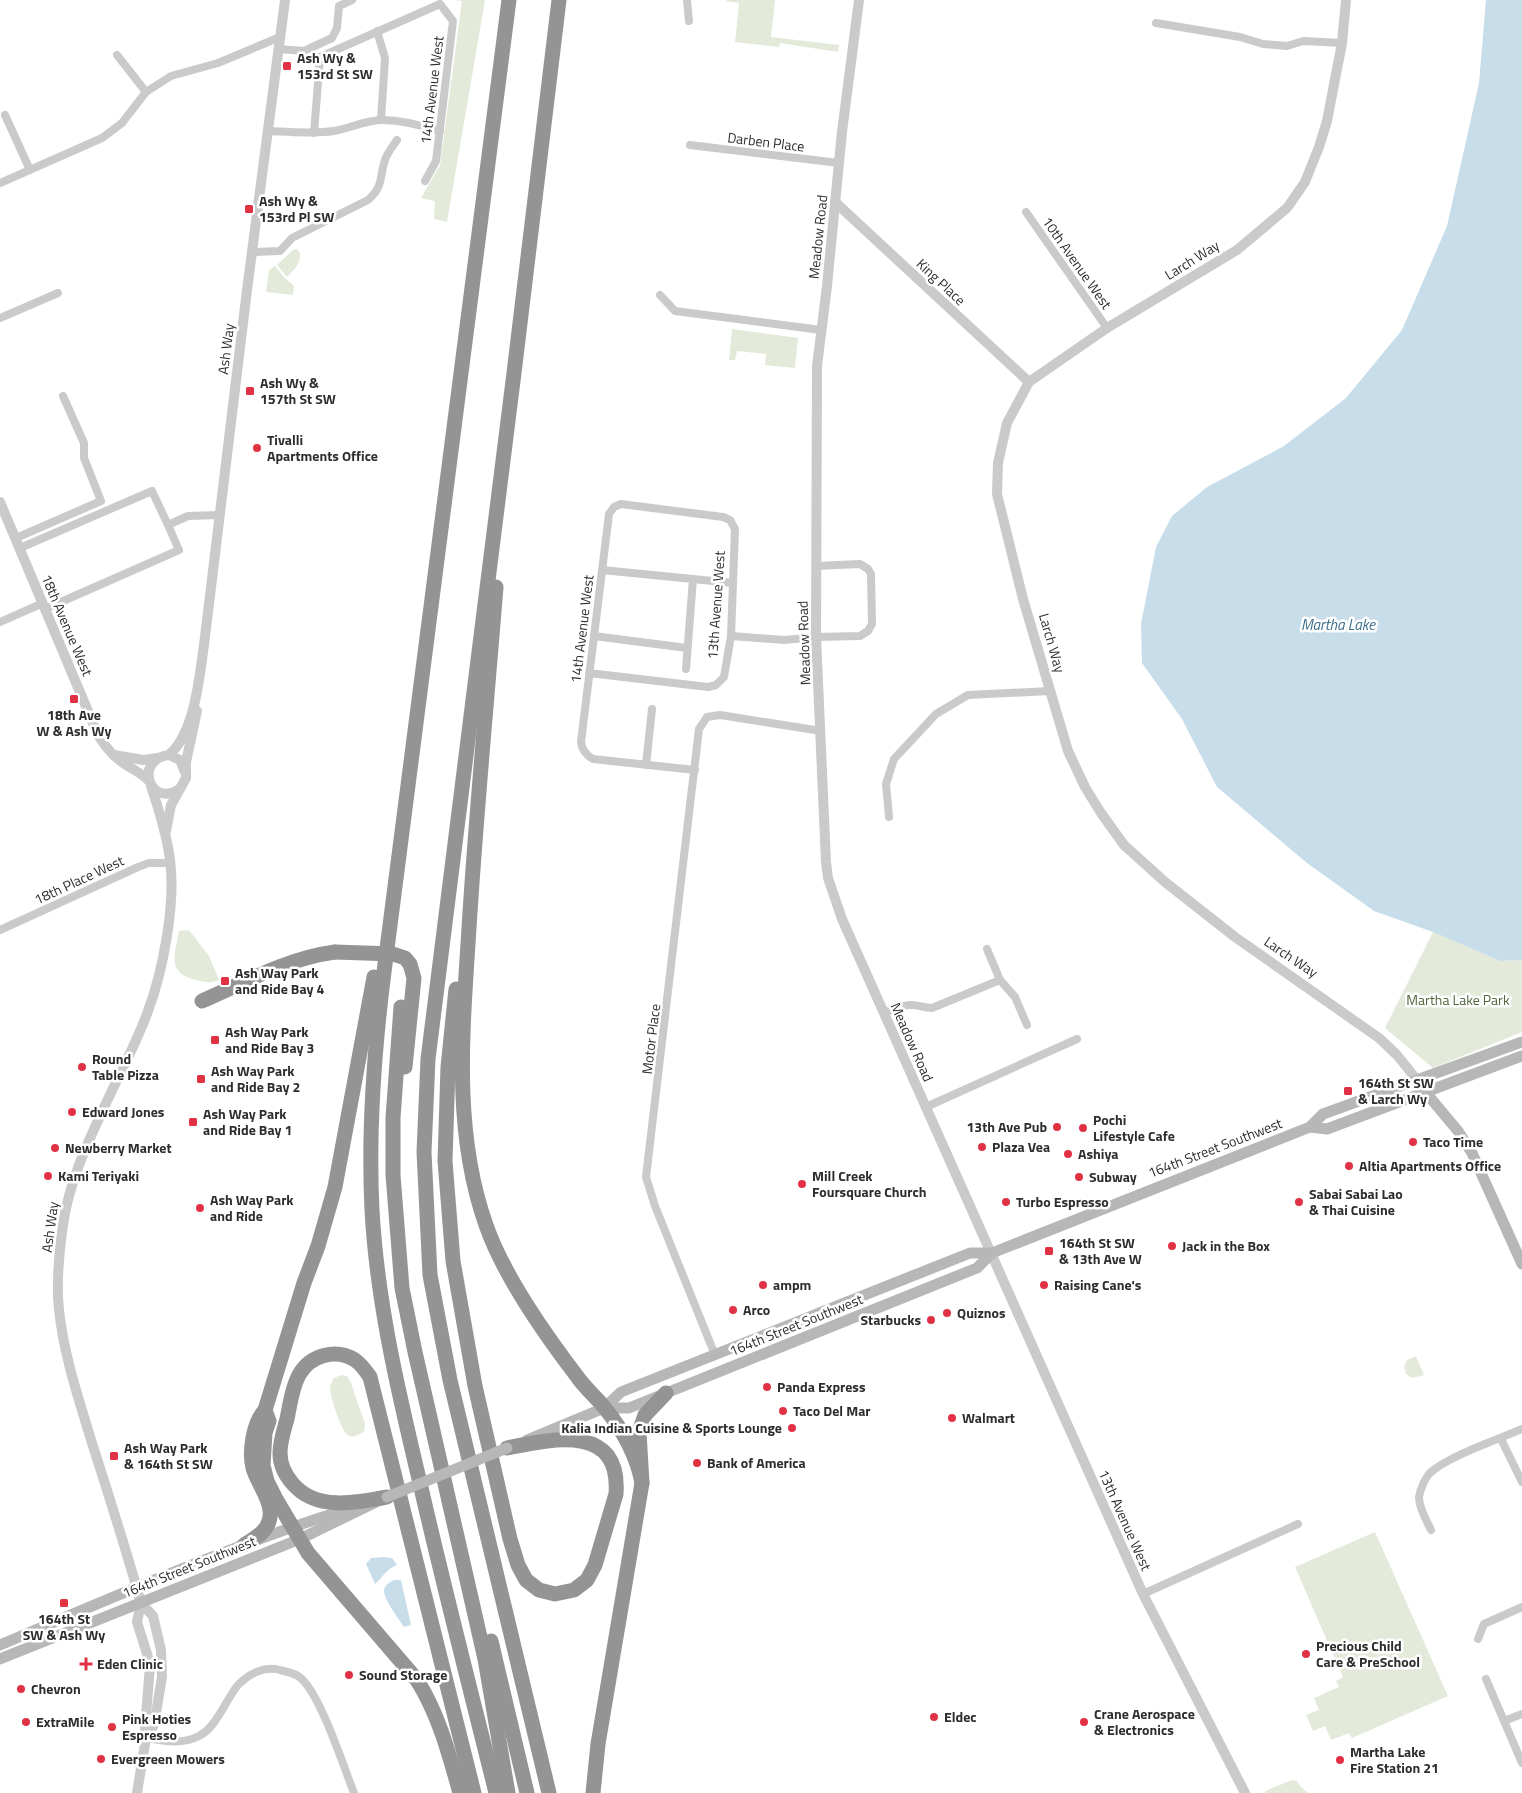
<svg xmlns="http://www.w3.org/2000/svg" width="1522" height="1793" font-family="'Titillium Web',sans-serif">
<rect width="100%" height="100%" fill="#fff"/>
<g fill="#e3eada">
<polygon points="453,0 485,0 447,222 434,219 435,201 421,198 440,165 462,1"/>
<polygon points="727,0 775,0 771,37 839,45 838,52 780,43 779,47 735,42 739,3 726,1"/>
<path d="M297 249 300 253C301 264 294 270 287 277L277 265 293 250Z"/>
<polygon points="275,266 284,277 294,286 293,295 266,292 269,270"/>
<polygon points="732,329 798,338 795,368 765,365 766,354 737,351 735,360 729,360"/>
<path d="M189 930 209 956 219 980C210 984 205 982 196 980 166 973 175 955 179 931Z"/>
<polygon points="1433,932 1500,961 1522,960 1522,1032 1433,1068 1385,1028"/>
<polygon points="1416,1356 1424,1375 1412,1378 1406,1374 1404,1366 1407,1360"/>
<path d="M341 1375 347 1376 351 1383 365 1424 364 1432C359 1434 354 1438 349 1436 341 1432 331 1398 330 1389 330 1386 332 1381 334 1378Z"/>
<polygon points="1375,1532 1448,1696 1352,1738 1349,1733 1331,1740 1325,1726 1313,1731 1306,1715 1319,1710 1314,1698 1339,1687 1336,1681 1343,1677 1295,1567"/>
<polygon points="1292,1780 1297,1781 1300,1786 1308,1793 1265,1793 1265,1791"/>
</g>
<g fill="#c7ddea">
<polygon points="1486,0 1522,0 1522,960 1500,961 1433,932 1374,911 1307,863 1217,787 1182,719 1142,663 1141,624 1156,547 1172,516 1207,487 1284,446 1346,398 1402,330 1447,226 1479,83"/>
<path d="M383 1557 392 1558 397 1565C386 1569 383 1577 375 1584L366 1564 371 1558Z"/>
<path d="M394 1580H401L411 1625 404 1627C399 1619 384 1600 384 1591 384 1585 389 1583 394 1580Z"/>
</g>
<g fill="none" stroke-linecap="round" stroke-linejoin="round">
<g stroke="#cacaca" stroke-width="8">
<polyline points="687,0 689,21"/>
<polyline points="1156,23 1240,37 1263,44 1287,46 1303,41 1342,43"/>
<polyline points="377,31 385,58 381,120"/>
<polyline points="279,49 304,51 332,38 337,28 339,6 352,0"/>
<polyline points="117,55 146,92"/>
<polyline points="5,115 30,170"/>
<path d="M268 131C290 132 312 134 334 131 351 128 365 120 383 120 403 120 421 126 440 131"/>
<polyline points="314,133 320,57 440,4 453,21 436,161 425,181"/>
<polyline points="690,145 839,163"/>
<polyline points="0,183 102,138 122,123 146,92 171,76 218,63 280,37"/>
<polyline points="1026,212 1107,328"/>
<path d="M252 252 280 251 292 238 368 200C384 186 379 178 385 160 387 153 393 146 397 140"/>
<polyline points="660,295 675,311 821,330"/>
<polyline points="0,318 58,293"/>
<polyline points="16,538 101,501 84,458 84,443 63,396"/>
<polyline points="20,548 152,491 168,525 188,516 219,515"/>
<polyline points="602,570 733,583"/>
<polyline points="45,609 179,550 168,525"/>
<polyline points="0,622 43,603"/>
<polyline points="594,636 687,648"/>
<polyline points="731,636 784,640 816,637 860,636 868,631 872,624 871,574 868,569 860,564 816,566"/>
<polyline points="686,669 693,579"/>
<path d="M589 673 708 687 716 685 724 677 731 636 735 529 730 520 723 517 621 504 614 507 609 514 581 742C582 750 586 755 593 759L695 770"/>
<polyline points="646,765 652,709"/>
<polyline points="889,817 886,784 894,759 936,714 968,695 1050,691"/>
<polyline points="0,930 138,867 149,863 171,863"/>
<polyline points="1000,980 1015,997 1027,1025"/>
<path d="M884 1013C892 1010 903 1004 912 1005 919 1005 924 1008 932 1008L1000 980 987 949"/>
<polyline points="926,1107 1077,1039"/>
<polyline points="715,1355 655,1206 646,1177 699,729 707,717 720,715 821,731"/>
<polyline points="1501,1439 1522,1482"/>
<path d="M1431 1530C1427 1521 1419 1509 1419 1497 1420 1490 1425 1478 1430 1473 1448 1456 1497 1440 1522 1429"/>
<polyline points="1143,1594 1298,1524"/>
<polyline points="1478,1639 1484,1624 1522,1607"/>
<polyline points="1486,1679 1522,1763"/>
<polyline points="1504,1721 1522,1714"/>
<path d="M146 1738C164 1741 182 1745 199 1736 217 1727 226 1699 238 1685 248 1675 262 1667 276 1669 283 1671 291 1672 298 1676 319 1689 344 1768 354 1793"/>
</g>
<g stroke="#cacaca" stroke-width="10">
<polyline points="859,0 842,132 827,286 817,366 816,637 826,862 828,878 842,919 1143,1594 1245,1793"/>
<polyline points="1346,0 1342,43 1327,121 1319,147 1305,182 1287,208 1237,250 1107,328 1029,382 1007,423 998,463 997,494 1023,599 1068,751 1085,787 1101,813 1124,845 1165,882 1235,937 1379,1038 1397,1055 1417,1080"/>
<polyline points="835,202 1029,382"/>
<path d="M0 502 98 735C104 745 112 755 122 762 131 769 141 772 149 781"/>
<polyline points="114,755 143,760 158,758"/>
<path d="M169 755C195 732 199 679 204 645L247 290 285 0"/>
<path d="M179 789C150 809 133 759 169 755L180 760 185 772"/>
<polyline points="166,831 171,805 186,778 186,762 197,711"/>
<polyline points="141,1603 137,1622 148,1657 150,1666 145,1727 146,1738"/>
<path d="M137 1793 146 1738 154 1725 162 1677 161 1650 153 1616 141 1603C126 1549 109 1496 92 1443 79 1400 64 1356 59 1310 56 1283 59 1253 63 1225 69 1181 89 1140 107 1101 121 1071 137 1042 148 1011 163 971 176 903 170 860 167 835 159 810 151 786"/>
</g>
<g stroke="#b7b7b7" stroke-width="11">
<polyline points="1422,1088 1458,1131 1472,1153 1522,1264"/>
<polyline points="1310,1127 1327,1129 1522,1056"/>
<polyline points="604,1408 629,1408 977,1268 992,1253"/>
<polyline points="527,1440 604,1408 621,1392 970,1253 992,1253 1310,1127 1323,1114 1522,1042"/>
<path d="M0 1645C116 1596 231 1545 351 1508"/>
<polyline points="0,1659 300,1539 376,1502"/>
</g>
<g stroke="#949494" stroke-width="15">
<path d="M496 587C487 700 476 814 469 928 463 1027 452 1129 486 1225 503 1274 544 1333 576 1375 584 1387 595 1396 604 1407 622 1429 637 1456 642 1483"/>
<path d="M456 989 448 1067 445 1161 453 1261 475 1386 510 1539 518 1565 526 1580 539 1590 555 1594 574 1590 587 1580 595 1565 616 1494C621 1423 552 1439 507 1448"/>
<path d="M202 1001C245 982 289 958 335 952"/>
<polyline points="401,1007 393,1118 393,1175 402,1288 415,1352 485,1659 508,1793"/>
<path d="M265 1410 269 1421 265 1433 263 1465 267 1481 276 1499 308 1553 417 1680C439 1715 449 1754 460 1793"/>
<path d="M387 1497C356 1503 316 1511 293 1484 285 1475 280 1464 280 1453 280 1441 284 1430 287 1419 290 1405 292 1387 299 1375 310 1355 336 1348 355 1360 362 1365 366 1371 370 1377L474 1793"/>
<path d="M244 1545C252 1540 262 1535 267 1526 278 1507 258 1486 253 1468 249 1451 253 1423 265 1410L304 1283 318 1246 335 1187 374 977"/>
<polyline points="491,1641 527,1793"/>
<path d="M496 1793C470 1688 443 1584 419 1479 398 1390 377 1302 372 1210 368 1131 374 1051 384 972L509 0"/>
<polyline points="549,1793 450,1380 430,1275 424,1152 428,1059 514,373 559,0"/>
<polyline points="593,1793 598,1744 642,1483 639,1432 645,1415 666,1393"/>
</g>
<polyline stroke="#b7b7b7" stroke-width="11" points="387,1497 507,1448"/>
<polyline stroke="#949494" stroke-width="15" points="335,952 393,954 405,958 410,964 414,978 405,1067"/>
</g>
<g fill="#e03244" stroke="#fff" stroke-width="2">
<rect x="282" y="61" width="10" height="10" rx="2.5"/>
<rect x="244" y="204" width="10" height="10" rx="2.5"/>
<rect x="245" y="386" width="10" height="10" rx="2.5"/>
<circle cx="257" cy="448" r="5"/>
<rect x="69" y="694" width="10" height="10" rx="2.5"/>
<rect x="220" y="976" width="10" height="10" rx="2.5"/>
<rect x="210" y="1035" width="10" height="10" rx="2.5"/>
<circle cx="82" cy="1067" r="5"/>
<rect x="196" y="1074" width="10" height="10" rx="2.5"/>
<rect x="1343" y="1086" width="10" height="10" rx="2.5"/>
<circle cx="72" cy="1112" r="5"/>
<rect x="188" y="1117" width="10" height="10" rx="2.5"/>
<circle cx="1057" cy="1127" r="5"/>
<circle cx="1083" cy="1128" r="5"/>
<circle cx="1413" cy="1142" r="5"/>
<circle cx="982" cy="1147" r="5"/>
<circle cx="55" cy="1148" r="5"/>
<circle cx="1068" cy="1154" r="5"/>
<circle cx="1349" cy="1166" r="5"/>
<circle cx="48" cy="1176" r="5"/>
<circle cx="1079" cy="1177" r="5"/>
<circle cx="802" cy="1184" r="5"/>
<circle cx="1006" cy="1202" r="5"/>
<circle cx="1299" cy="1202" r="5"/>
<circle cx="200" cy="1208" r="5"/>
<circle cx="1172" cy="1246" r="5"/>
<rect x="1044" y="1246" width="10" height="10" rx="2.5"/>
<circle cx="763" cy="1285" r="5"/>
<circle cx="1044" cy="1285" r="5"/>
<circle cx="733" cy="1310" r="5"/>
<circle cx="947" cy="1313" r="5"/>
<circle cx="931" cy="1320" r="5"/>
<circle cx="767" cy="1387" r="5"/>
<circle cx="783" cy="1411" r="5"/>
<circle cx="952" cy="1418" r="5"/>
<circle cx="792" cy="1428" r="5"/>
<rect x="109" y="1451" width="10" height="10" rx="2.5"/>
<circle cx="697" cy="1463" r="5"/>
<rect x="59" y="1598" width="10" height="10" rx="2.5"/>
<circle cx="1306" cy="1654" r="5"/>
<path d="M83.5 1656.5h5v5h5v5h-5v5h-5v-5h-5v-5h5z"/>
<circle cx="349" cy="1675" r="5"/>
<circle cx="21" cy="1689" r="5"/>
<circle cx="934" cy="1717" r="5"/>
<circle cx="26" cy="1722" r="5"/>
<circle cx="1084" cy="1722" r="5"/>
<circle cx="112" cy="1727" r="5"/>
<circle cx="101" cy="1759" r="5"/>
<circle cx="1340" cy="1760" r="5"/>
</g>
<g text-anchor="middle" stroke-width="5" stroke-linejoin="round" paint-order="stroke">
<g font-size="14" font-weight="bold" fill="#2d2d2d" stroke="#fff" text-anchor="start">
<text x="297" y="63">Ash Wy &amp;<tspan x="297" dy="16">153rd St SW</tspan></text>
<text x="259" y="206">Ash Wy &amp;<tspan x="259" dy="16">153rd Pl SW</tspan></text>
<text x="260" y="388">Ash Wy &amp;<tspan x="260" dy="16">157th St SW</tspan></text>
<text x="267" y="445">Tivalli<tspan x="267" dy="16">Apartments Office</tspan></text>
<text x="74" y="720" text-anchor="middle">18th Ave<tspan x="74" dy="16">W &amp; Ash Wy</tspan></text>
<text x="235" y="978">Ash Way Park<tspan x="235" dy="16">and Ride Bay 4</tspan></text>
<text x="225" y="1037">Ash Way Park<tspan x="225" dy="16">and Ride Bay 3</tspan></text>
<text x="92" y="1064">Round<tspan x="92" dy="16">Table Pizza</tspan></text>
<text x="211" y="1076">Ash Way Park<tspan x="211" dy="16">and Ride Bay 2</tspan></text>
<text x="1358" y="1088">164th St SW<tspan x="1358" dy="16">&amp; Larch Wy</tspan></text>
<text x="82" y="1117">Edward Jones</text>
<text x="203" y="1119">Ash Way Park<tspan x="203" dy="16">and Ride Bay 1</tspan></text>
<text x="1093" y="1125">Pochi<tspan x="1093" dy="16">Lifestyle Cafe</tspan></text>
<text x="1047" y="1132" text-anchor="end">13th Ave Pub</text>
<text x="1423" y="1147">Taco Time</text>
<text x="992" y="1152">Plaza Vea</text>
<text x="65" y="1153">Newberry Market</text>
<text x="1078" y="1159">Ashiya</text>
<text x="1359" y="1171">Altia Apartments Office</text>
<text x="58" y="1181">Kami Teriyaki</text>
<text x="812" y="1181">Mill Creek<tspan x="812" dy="16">Foursquare Church</tspan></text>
<text x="1089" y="1182">Subway</text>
<text x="1309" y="1199">Sabai Sabai Lao<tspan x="1309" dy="16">&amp; Thai Cuisine</tspan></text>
<text x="210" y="1205">Ash Way Park<tspan x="210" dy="16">and Ride</tspan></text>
<text x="1016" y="1207">Turbo Espresso</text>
<text x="1059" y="1248">164th St SW<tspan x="1059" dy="16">&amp; 13th Ave W</tspan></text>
<text x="1182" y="1251">Jack in the Box</text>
<text x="773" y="1290">ampm</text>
<text x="1054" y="1290">Raising Cane's</text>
<text x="743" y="1315">Arco</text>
<text x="957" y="1318">Quiznos</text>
<text x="921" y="1325" text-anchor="end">Starbucks</text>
<text x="777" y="1392">Panda Express</text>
<text x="793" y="1416">Taco Del Mar</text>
<text x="962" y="1423">Walmart</text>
<text x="782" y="1433" text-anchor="end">Kalia Indian Cuisine &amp; Sports Lounge</text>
<text x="124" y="1453">Ash Way Park<tspan x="124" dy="16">&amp; 164th St SW</tspan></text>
<text x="707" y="1468">Bank of America</text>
<text x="64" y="1624" text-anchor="middle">164th St<tspan x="64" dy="16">SW &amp; Ash Wy</tspan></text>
<text x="1316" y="1651">Precious Child<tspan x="1316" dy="16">Care &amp; PreSchool</tspan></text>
<text x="97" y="1669">Eden Clinic</text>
<text x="359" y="1680">Sound Storage</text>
<text x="31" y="1694">Chevron</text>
<text x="1094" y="1719">Crane Aerospace<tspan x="1094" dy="16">&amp; Electronics</tspan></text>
<text x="944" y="1722">Eldec</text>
<text x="122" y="1724">Pink Hoties<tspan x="122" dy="16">Espresso</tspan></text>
<text x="36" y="1727">ExtraMile</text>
<text x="1350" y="1757">Martha Lake<tspan x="1350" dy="16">Fire Station 21</tspan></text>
<text x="111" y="1764">Evergreen Mowers</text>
</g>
<g font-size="14" fill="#2d2d2d" stroke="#fff">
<text transform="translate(432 90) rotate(-83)" y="5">14th Avenue West</text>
<text transform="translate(766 142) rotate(7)" y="5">Darben Place</text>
<text transform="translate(818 237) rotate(-84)" y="5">Meadow Road</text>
<text transform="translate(1192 260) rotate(-32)" y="5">Larch Way</text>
<text transform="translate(1077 263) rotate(55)" y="5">10th Avenue West</text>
<text transform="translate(941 282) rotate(43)" y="5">King Place</text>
<text transform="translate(226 349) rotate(-83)" y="5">Ash Way</text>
<text transform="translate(716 605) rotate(-86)" y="5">13th Avenue West</text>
<text transform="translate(67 625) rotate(67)" y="5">18th Avenue West</text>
<text transform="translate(582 629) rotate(-83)" y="5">14th Avenue West</text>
<text transform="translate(804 643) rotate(-92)" y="5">Meadow Road</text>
<text transform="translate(1052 643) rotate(74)" y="5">Larch Way</text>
<text transform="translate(79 880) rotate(-25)" y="5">18th Place West</text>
<text transform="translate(1291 957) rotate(34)" y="5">Larch Way</text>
<text transform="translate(651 1039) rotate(-83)" y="5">Motor Place</text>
<text transform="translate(912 1042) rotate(66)" y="5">Meadow Road</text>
<text transform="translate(1215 1148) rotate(-21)" y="5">164th Street Southwest</text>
<text transform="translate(50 1227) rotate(-82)" y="5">Ash Way</text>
<text transform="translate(796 1325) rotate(-22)" y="5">164th Street Southwest</text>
<text transform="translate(1125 1520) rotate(66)" y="5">13th Avenue West</text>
<text transform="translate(189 1567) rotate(-22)" y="5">164th Street Southwest</text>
</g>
<g font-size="14" fill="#51673c" stroke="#fff">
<text x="1458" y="1005">Martha Lake Park</text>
</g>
<g font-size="15" font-style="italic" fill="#3d6f8c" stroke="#fff">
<text x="1338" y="630">Martha Lake</text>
</g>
</g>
</svg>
